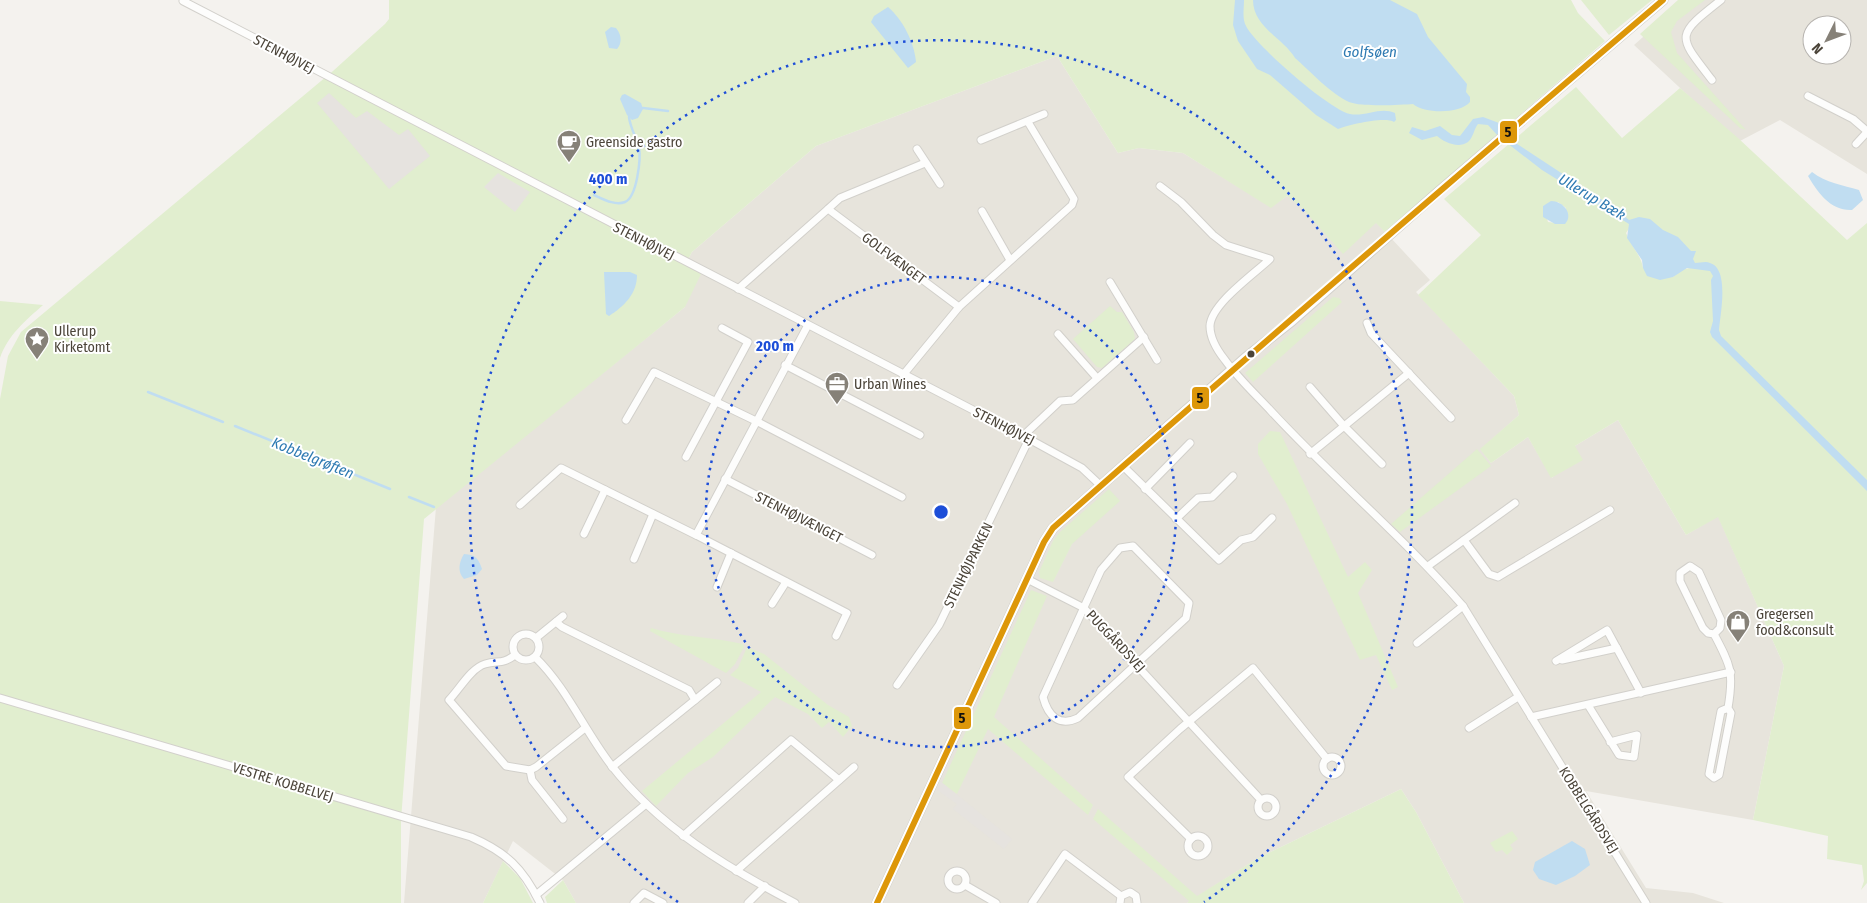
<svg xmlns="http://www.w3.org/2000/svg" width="1867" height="903" font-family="'Fira Sans Condensed',sans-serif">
<rect width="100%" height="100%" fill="#f4f2ee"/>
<g fill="#e7e4dc" fill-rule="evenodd">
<path d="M1685 0H1867V174L1780 120 1738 142 1634 45ZM1812 25H1842V55H1812Z"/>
<polygon points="1057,56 1118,153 1139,148 1183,153 1271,207 1287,196 1302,207 1377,223 1430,280 1416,292 1514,396 1519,415 1481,449 1491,463 1528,437 1552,478 1575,446 1618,420 1686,535 1718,516 1784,666 1753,820 1586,791 1646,888 1693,893 1724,903 1464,903 1416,812 1401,789 1258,858 1187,903 576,903 563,880 513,841 483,903 404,903 436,507 685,307 685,265 692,252 816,146"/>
</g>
<g fill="#e1eecf" fill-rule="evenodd">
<polygon points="389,0 1571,0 1578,13 1605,41 1385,232 1376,223 1343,254 1302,208 1287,196 1271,208 1183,153 1139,148 1118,153 1057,56 816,146 692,252 685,265 701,274 685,307 424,519 401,820 401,903 0,903 0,399 8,356 21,332 333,71 385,24 389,19"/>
<polygon points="1581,0 1652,0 1609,35"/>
<polygon points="1678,0 1705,0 1677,21 1671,32 1677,53 1746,130 1740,128 1640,34"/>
<path d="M1576 87 1622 138 1680 88 1738 138 1847 240 1867 223V883L1861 890 1864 881 1862 865 1827 859 1828 836 1753 820 1784 666 1718 517 1686 535 1618 420 1575 446 1583 460 1551 478 1528 437 1491 463 1480 449 1519 415 1514 396 1418 295 1481 235 1444 199ZM1558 202 1566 208 1564 224 1548 222 1543 206ZM1649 223 1662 234 1670 237 1695 267 1680 270 1673 277 1643 268C1641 255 1631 246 1626 233L1630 227Z"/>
<polygon points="1333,297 1339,298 1342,302 1253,382 1245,373"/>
<path d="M0 301 43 305C25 321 8 335 0 358Z"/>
<polygon points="1110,306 1117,312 1122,312 1134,332 1135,339 1102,368 1097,367 1073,339"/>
<polygon points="1270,431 1280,432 1348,577 1365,562 1372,570 1358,593 1398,687 1392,690 1376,655 1360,660 1287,504 1258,454 1258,444"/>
<polygon points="1477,449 1491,466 1400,532 1391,524"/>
<polygon points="1109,489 1120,501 1072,544 1053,582 1040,578 1039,572 1053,541 1060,532"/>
<polygon points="1031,590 1047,596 994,717 1093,805 1088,815 988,729 957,794 942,783"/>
<path d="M651 628C681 637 713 637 743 644L744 647 735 664 726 673 650 631Z"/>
<polygon points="747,647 764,654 828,705 849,717 852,726 843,737 829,722 822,728 808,714 775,697 713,757 688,773 656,806 642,791 761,692 730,675 738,668"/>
<polygon points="1401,789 1416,812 1464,903 1187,903 1189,901 1093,819 1098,809 1197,896 1258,858"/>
<polygon points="1512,831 1518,839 1510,845 1513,849 1507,855 1502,850 1496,852 1490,843"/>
<polygon points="503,861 520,878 533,903 483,903"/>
<polygon points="563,880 576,903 547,903 545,897"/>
</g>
<g fill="#e6e3df">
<polygon points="329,93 356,118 367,111 399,135 408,129 430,156 389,189 317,103"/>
<polygon points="498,173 530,192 515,212 484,187"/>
<polygon points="940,781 1012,839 1004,849 953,809 957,804 936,789"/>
</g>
<g fill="#c0ddf1">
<path d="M1235 0H1244C1244 8 1242 19 1246 26 1256 46 1330 110 1350 114 1365 117 1381 106 1395 113L1396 120 1394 122C1385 116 1348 125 1338 129L1316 115 1270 75 1257 69 1238 41 1233 25Z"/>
<path d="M1253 0H1390L1417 14 1428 37 1467 84 1466 92 1470 97V102C1460 114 1425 114 1413 104 1400 105 1361 107 1349 102 1331 94 1310 71 1295 58 1283 38 1253 27 1253 0Z"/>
<path d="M888 7C903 20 914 42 916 62L908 68 871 22 874 16Z"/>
<path d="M611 27 616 28C622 35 622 43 617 49L609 48 605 32Z"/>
<polygon points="625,94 641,103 643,109 638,118 632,120 627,115 620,99 622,95"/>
<path d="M1483 117 1499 123 1511 140 1616 209 1629 220 1639 217 1650 219 1663 230 1678 237 1691 251H1696L1693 259 1695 263C1700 263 1706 261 1710 263 1730 269 1720 315 1719 330L1721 336 1867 480V491L1712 337 1710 332 1713 321 1711 280 1713 276 1710 271 1687 268 1673 277 1660 280 1647 276 1643 268 1642 260 1627 238 1629 224 1542 170 1498 136 1488 125 1478 124C1474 129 1473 138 1468 142 1458 149 1444 142 1437 136L1422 140 1409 133 1412 127 1425 131 1440 126 1452 135 1460 136 1473 119Z"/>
<path d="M1812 172C1826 183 1843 185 1859 190L1863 200 1852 210C1831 211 1818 193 1808 176Z"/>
<path d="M1551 201C1563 201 1574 214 1565 224H1555L1543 217V206Z"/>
<path d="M604 272H630L637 275C637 294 624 306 609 316L606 314Z"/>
<path d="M464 554C476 555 478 558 482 569L477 575 464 579C457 572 459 562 464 554Z"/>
<polygon points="1572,841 1585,849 1590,865 1575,876 1556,885 1539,879 1533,870 1535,862"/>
</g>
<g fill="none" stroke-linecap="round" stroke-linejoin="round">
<g stroke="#c0ddf1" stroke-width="2.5">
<polyline points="643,108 668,111"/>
<path d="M594 195C603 199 615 206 625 202 637 197 641 159 639 147 636 137 630 127 629 117"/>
<polyline points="148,392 223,422"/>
<polyline points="235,426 390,489"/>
<polyline points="409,497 434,507"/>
</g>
<defs>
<g id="minor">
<polyline points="183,1 1029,439 1082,468 1100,485"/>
<path d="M1712 80C1677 35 1675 36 1721 0"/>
<polyline points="1808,96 1853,119 1867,131"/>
<polyline points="981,140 1044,114"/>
<polyline points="1856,144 1867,132"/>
<polyline points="917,149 940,184"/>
<path d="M1160 186 1181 202 1213 235 1226 245 1270 259C1254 274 1211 304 1210 326 1210 338 1217 350 1225 360 1238 378 1255 394 1271 411 1333 478 1403 537 1463 606L1646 903"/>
<polyline points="828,209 840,198 925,163"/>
<polyline points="982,211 1010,260"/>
<polyline points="1110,282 1157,360"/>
<polyline points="738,289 828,209 959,307"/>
<polyline points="1367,323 1371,333 1451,418"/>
<polyline points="808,325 696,535 847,613 836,636"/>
<polyline points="1058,334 1097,378"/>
<polyline points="785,365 920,435"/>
<polyline points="903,375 959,307 1072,205 1074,199 1028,122"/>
<polyline points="1310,387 1344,426 1382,464"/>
<polyline points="626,420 654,372 756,421 902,497"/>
<polyline points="1023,436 1060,401 1073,400 1144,337"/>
<polyline points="1310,454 1409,373"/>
<polyline points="686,457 748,342 722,328"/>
<polyline points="1123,466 1219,560 1241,540 1253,537 1272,518"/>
<polyline points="725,479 872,555"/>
<polyline points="1145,489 1190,443"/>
<polyline points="520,505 561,468 696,535"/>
<polyline points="1176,519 1198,498 1212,497 1233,476"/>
<polyline points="584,534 605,490"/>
<polyline points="1464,540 1489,574 1498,577 1610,510"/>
<path d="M1133 546 1189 603 1186 618 1078 718C1059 727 1048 716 1043 697L1101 570 1120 548Z"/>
<polyline points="634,559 653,514"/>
<polyline points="1428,566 1515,503"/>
<polyline points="1027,579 1084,608 1261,800"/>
<polyline points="717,587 731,553"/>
<polyline points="772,604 786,582"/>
<polyline points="556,622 562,627 689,690 695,700 612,767"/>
<circle cx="526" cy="647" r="13"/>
<path d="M1714 634 1720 628 1721 620 1699 572 1690 566 1680 573V581L1703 628 1708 633 1714 634C1731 666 1734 672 1728 708L1721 711 1709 774 1714 778 1719 775 1731 713 1728 708"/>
<polyline points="536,638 563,616"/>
<polyline points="1417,643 1463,606"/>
<path d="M515 655C502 665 498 660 485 664 471 668 459 690 449 700L506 766 530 770 536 767 585 728"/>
<path d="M535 657C567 688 584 730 611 765 660 828 726 867 795 903"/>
<polyline points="1562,660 1617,648"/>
<polyline points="1556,661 1607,630 1641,693"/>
<polyline points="897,685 939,625 1029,439"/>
<path d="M0 698 471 837C506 852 523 868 540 903"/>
<polyline points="695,700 717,682"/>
<polyline points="1588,705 1619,755 1634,757 1637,735 1610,742"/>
<polyline points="1531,717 1731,672"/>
<polyline points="1469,728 1518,697"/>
<circle cx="1332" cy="766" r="9"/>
<polyline points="530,770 532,780 563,819"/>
<circle cx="1267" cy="807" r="9"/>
<polyline points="683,836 791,740 839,780"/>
<circle cx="1198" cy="846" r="10"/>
<polyline points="1191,839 1128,777 1180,729 1253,668 1327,759"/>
<polyline points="736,871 854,767"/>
<circle cx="957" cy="880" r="9"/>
<polyline points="965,885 996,903"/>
<polyline points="536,895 646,804"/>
<polyline points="634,903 644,893 663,903"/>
<polyline points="748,903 765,886"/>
<polyline points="1032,903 1065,854 1121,896"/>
<polyline points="1120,903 1121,896 1130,892 1136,896 1137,903"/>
</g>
<polyline id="tertiary" points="877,903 1044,542 1053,528 1245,358 1292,321 1438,192 1663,0"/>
</defs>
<use href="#minor" stroke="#d2d0cb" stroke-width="9"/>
<use href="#tertiary" stroke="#d2d0cb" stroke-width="11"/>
<use href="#minor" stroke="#fdfdfc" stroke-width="7"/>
<use href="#tertiary" stroke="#fdfdfc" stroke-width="9"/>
<defs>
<path id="bus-1" d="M877 903 1044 542 1053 528C1254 350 1458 175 1663 0"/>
</defs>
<use href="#bus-1" stroke="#fff" stroke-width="10"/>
<use href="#bus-1" stroke="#dd9709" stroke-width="6"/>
</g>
<g fill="none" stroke="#1d4ed8" stroke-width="2.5" stroke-dasharray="2.5 5">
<circle cx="941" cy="512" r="235"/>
<path d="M678 902A471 471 0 1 1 1204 902"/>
</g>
<defs>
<symbol id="cafe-pin" viewBox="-11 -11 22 30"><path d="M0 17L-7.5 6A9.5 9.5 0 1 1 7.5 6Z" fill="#868178" stroke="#fff"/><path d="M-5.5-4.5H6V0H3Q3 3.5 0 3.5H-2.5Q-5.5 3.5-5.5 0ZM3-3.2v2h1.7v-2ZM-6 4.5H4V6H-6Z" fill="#fff"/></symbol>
<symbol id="sight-pin" viewBox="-11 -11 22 30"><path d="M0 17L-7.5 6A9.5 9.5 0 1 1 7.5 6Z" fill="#868178" stroke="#fff"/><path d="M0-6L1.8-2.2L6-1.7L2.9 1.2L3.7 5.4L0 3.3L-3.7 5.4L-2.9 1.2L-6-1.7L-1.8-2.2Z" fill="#fff"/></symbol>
<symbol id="office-pin" viewBox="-11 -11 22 30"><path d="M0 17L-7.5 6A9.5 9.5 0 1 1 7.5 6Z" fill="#868178" stroke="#fff"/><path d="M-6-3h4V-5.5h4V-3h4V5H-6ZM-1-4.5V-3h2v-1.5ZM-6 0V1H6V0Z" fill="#fff"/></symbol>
<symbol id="shop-pin" viewBox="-11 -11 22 30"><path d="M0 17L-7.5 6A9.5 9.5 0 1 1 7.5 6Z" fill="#868178" stroke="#fff"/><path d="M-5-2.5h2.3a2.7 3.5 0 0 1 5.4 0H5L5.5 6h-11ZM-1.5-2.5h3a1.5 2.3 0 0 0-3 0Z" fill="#fff"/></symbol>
</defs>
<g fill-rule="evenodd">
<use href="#cafe-pin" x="555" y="128" width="28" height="38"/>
<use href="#sight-pin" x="23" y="325" width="28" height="38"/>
<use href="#office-pin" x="823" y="370" width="28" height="38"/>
<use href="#shop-pin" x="1724" y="608" width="28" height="38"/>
</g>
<circle fill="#4b4439" stroke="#fff" stroke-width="2" cx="1251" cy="354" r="4.5"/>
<g text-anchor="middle" stroke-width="4" stroke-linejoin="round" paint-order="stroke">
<g font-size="14" fill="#4b4439" stroke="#fff">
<text transform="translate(284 54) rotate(28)" y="5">STENHØJVEJ</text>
<text transform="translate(644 241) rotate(27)" y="5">STENHØJVEJ</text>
<text transform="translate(894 258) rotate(37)" y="5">GOLFVÆNGET</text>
<text transform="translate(1004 426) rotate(27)" y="5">STENHØJVEJ</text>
<text transform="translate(799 517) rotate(27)" y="5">STENHØJVÆNGET</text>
<text transform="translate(968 565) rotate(-64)" y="5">STENHØJPARKEN</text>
<text transform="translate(1116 641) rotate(47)" y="5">PUGGÅRDSVEJ</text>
<text transform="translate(283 782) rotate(17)" y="5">VESTRE KOBBELVEJ</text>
<text transform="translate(1589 810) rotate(58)" y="5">KOBBELGÅRDSVEJ</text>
</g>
<g font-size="14" fill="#4b4439" stroke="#fff" text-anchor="start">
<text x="586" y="147">Greenside gastro</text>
<text x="54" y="336">Ullerup<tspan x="54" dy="16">Kirketomt</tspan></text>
<text x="854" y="389">Urban Wines</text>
<text x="1756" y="619">Gregersen<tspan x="1756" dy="16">food&amp;consult</tspan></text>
</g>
<g font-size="15" font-style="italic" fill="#2e7ab2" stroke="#fff">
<text x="1370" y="57">Golfsøen</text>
<text transform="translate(1592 197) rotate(31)" y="5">Ullerup Bæk</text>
<text transform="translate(313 458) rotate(22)" y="5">Kobbelgrøften</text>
</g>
</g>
<circle cx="941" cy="512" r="8" fill="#1d4ed8" stroke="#fff" stroke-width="2.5"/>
<g font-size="15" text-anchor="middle" font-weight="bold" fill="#1d4ed8" stroke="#fff" stroke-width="4" stroke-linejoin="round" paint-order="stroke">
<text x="608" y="184">400 m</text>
<text x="775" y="351">200 m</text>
</g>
<g stroke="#fff" stroke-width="2">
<rect x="1499" y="120" width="19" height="24" rx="5" fill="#dd9709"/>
<rect x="1191" y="386" width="19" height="24" rx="5" fill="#dd9709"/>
<rect x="953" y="706" width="19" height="24" rx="5" fill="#dd9709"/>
</g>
<g font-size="14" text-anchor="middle" font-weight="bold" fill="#111">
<text x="1508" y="137">5</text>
<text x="1200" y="403">5</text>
<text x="962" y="723">5</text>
</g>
<g transform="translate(1827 40) rotate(228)"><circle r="24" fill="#ffffff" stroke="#b7b4b0"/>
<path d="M0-4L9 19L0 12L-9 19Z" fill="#868178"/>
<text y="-8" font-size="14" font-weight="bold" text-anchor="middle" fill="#4b4439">N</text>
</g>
</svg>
